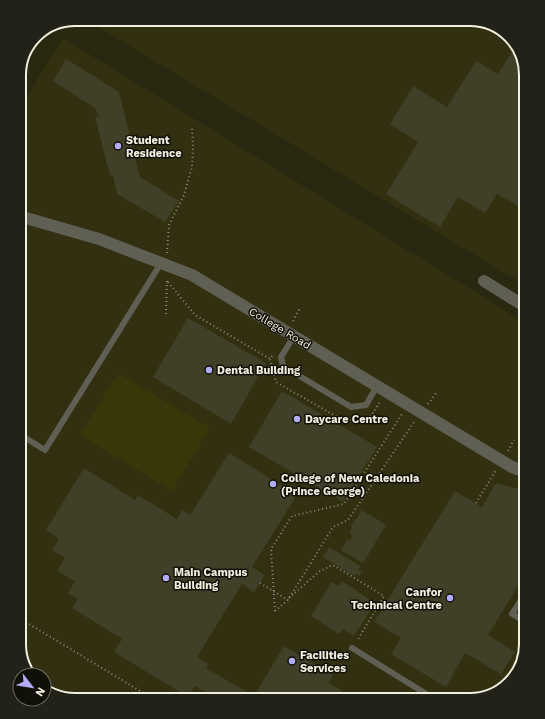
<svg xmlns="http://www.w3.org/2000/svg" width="545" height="719" font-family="'Work Sans',sans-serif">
<rect width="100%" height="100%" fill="#292810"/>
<g fill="#323010">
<polygon points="85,19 473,19 498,26 517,44 526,75 526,286"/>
<polygon points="63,38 526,323 526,644 519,672 501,691 470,700 72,700 47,692 44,690 44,675 28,675 19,644 19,109"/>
</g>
<polygon fill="#393609" points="118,373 210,428 172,491 80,435"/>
<g fill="#403f27">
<polygon points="517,44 526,75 526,211 497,194 485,213 458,197 440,227 386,194 418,142 390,124 413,86 447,107 476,61 498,74"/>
<polygon points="66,59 119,92 140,177 179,201 165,222 117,194 113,175 110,176 95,117 99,116 95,108 53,81"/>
<polygon points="188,318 266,363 231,424 153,377"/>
<polygon points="282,391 377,447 343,502 249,447"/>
<polygon points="229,453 297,495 252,567 265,575 260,583 254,592 242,584 197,657 208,664 206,668 254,696 284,646 333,675 329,683 357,700 218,700 195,686 188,697 114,652 122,639 72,608 78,599 68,593 75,581 57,571 65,558 52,550 59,539 46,530 84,468 135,500 138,495 177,519 182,510 190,515"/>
<polygon points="496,483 526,491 526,573 488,635 515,652 501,674 465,653 446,687 391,654 401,638 374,622 455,491 482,507"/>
<polygon points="362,510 386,525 363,563 341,550 348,539 350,541 353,535 349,533 352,527 351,526"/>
<polygon points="329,547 360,566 358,570 362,572 359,576 356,574 354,576 323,557"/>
<polygon points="342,581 375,603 354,636 343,629 339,634 311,616 332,582 339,586"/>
</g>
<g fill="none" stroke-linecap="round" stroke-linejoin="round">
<g stroke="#8c8b77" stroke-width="2" stroke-dasharray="1 3" stroke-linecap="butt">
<polyline points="167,253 169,225 184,195 192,167 193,147 192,127"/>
<polyline points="168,282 195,315 270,359"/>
<polyline points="166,314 167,278"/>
<polyline points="293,321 300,308"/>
<polyline points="272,356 270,359 276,382 344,421 371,416 380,402 382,402"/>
<polyline points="428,404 437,392"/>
<polyline points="508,451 514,440"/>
<polyline points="476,503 496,470"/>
<polyline points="289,598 320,571 333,565 384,596 357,641"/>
<polyline points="275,611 288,600 333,527 348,520 414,422"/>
<polyline points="275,611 271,549 292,516 344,504 402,414"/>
<polyline points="19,618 155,700"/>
</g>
<g stroke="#5f5f54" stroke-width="6">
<polyline points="294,336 281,357 283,366 351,407 366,405 377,386"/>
<polyline points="19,434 45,450 161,263"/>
<polyline points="526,622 512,614 526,592"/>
<polyline points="352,648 436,700"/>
</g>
<g stroke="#5f5f54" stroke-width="12">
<polyline points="19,216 99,239 192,275 512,467 526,472"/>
<polyline points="484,281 526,307"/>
</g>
<polyline stroke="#8c8b77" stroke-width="2" stroke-dasharray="1 3" stroke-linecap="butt" points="260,583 288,600"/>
</g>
<g fill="#b1adfa" stroke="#111007" stroke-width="1.5">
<circle cx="118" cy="146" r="4"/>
<circle cx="209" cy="370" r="4"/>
<circle cx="297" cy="419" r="4"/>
<circle cx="273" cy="484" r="4"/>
<circle cx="166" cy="578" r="4"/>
<circle cx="450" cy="598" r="4"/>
<circle cx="292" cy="661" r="4"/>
</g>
<g text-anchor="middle" stroke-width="3" stroke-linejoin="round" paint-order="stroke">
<g font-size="11" font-weight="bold" fill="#f1f0e1" stroke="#111007" text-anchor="start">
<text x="126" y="144">Student<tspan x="126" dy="13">Residence</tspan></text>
<text x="217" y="374">Dental Building</text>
<text x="305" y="423">Daycare Centre</text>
<text x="281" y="482">College of New Caledonia<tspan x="281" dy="13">(Prince George)</tspan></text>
<text x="174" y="576">Main Campus<tspan x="174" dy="13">Building</tspan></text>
<text x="442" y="596" text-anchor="end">Canfor<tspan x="442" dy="13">Technical Centre</tspan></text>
<text x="300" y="659">Facilities<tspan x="300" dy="13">Services</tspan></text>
</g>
<g font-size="11" fill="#f1f0e1" stroke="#111007">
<text transform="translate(280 328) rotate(31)" y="4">College Road</text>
</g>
</g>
<path d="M0 0H545V719H0ZM75 26H470A49 49 0 0 1 519 75V644A49 49 0 0 1 470 693H75A49 49 0 0 1 26 644V75A49 49 0 0 1 75 26Z" fill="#232218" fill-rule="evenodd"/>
<path fill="none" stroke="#f1f0e1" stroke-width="2" d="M75 26H470A49 49 0 0 1 519 75V644A49 49 0 0 1 470 693H75A49 49 0 0 1 26 644V75A49 49 0 0 1 75 26Z"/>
<g transform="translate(32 687) rotate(121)"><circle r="19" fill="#111007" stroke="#6b6a5e"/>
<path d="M0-3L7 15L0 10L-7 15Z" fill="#b1adfa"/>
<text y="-6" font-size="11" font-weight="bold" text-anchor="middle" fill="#f1f0e1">N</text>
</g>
</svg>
